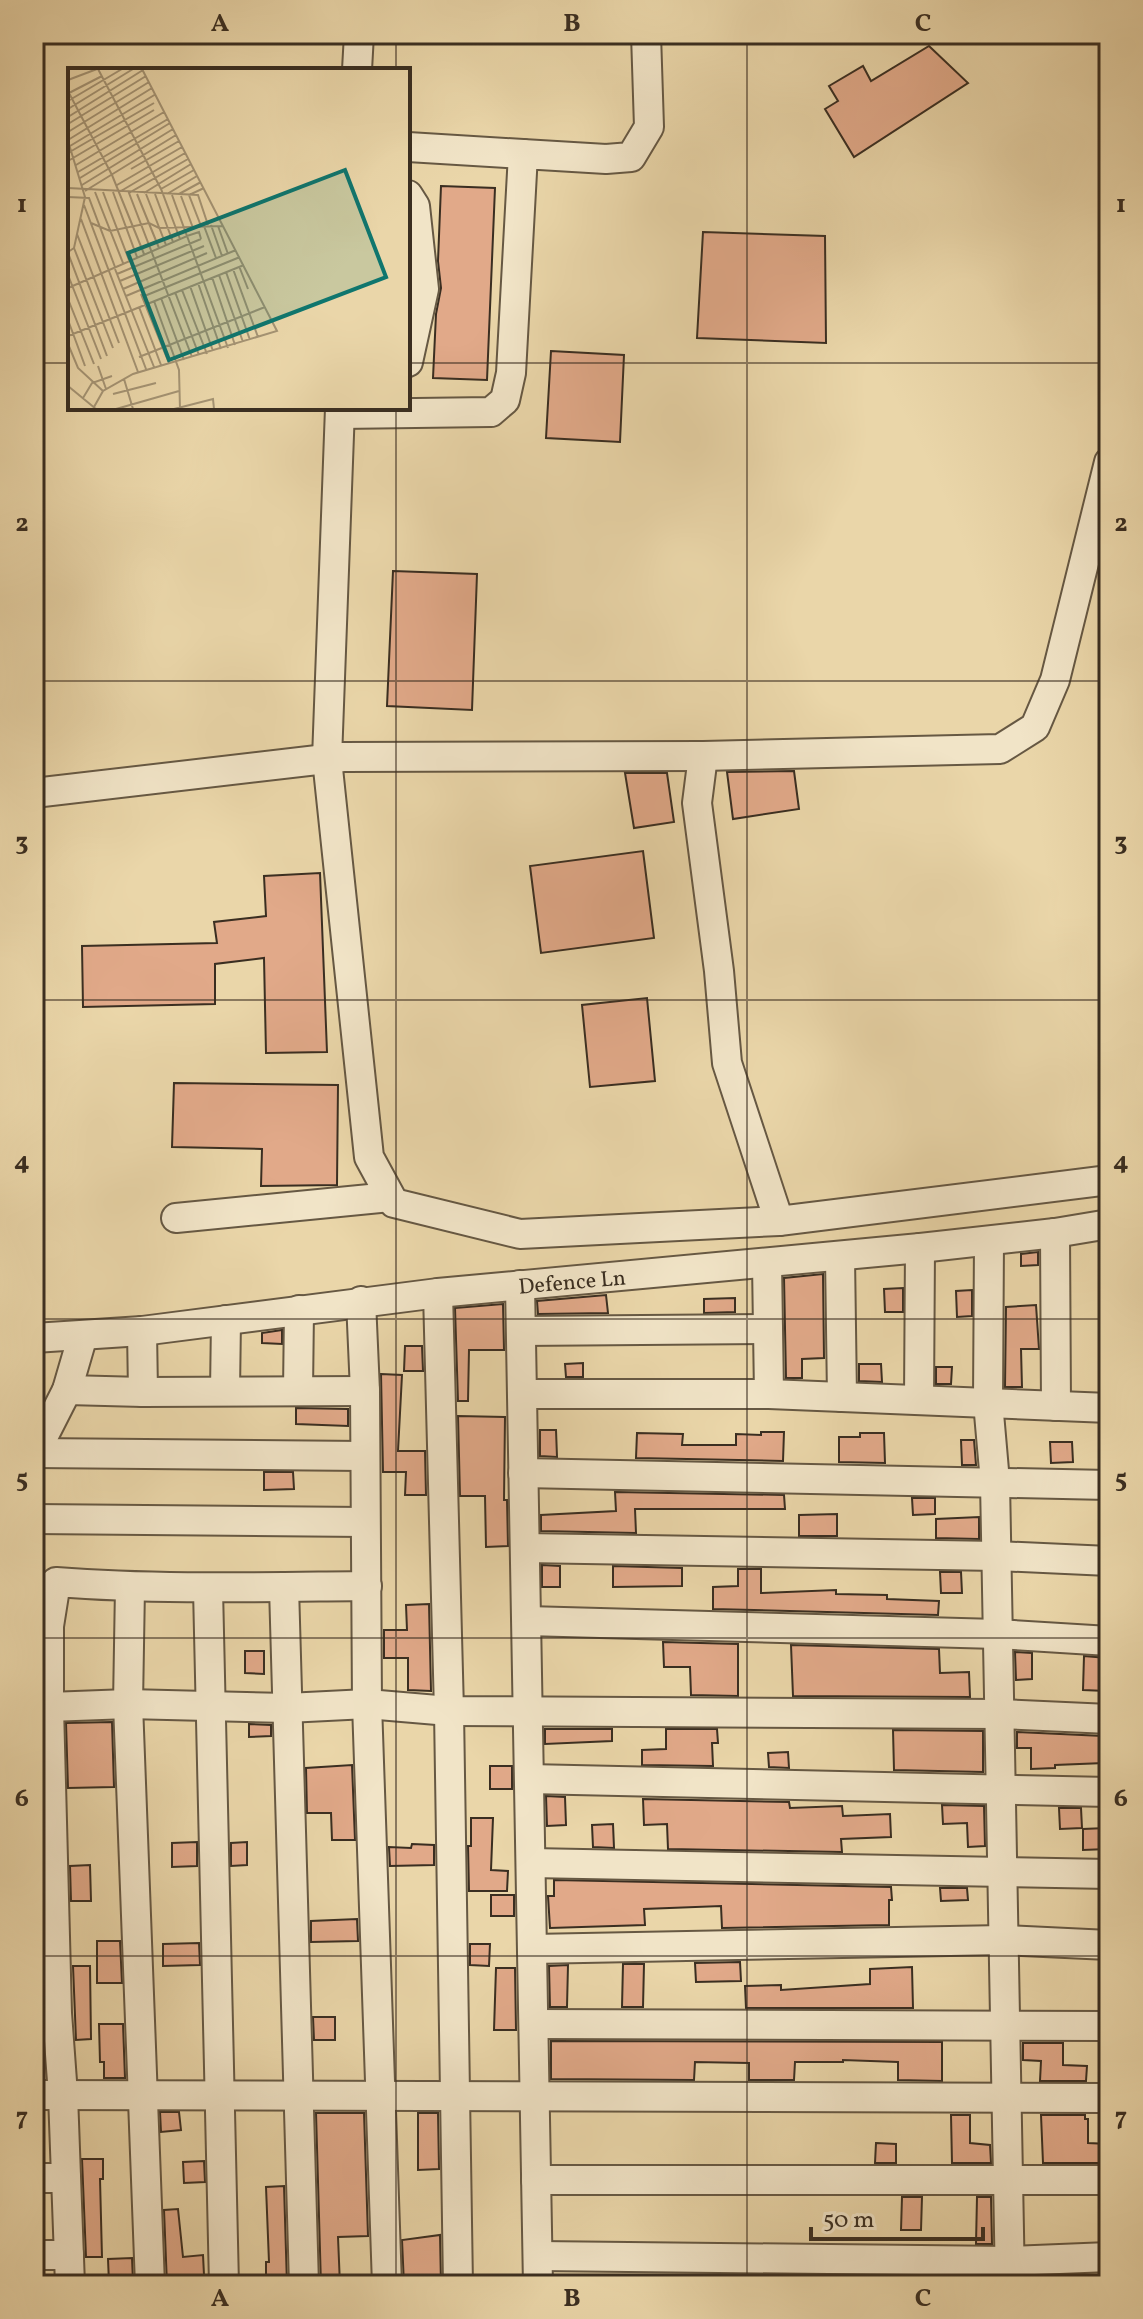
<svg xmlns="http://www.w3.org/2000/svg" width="1143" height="2319" font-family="Vollkorn,serif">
<rect width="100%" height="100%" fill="#ead6a9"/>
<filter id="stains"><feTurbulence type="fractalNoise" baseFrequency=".0025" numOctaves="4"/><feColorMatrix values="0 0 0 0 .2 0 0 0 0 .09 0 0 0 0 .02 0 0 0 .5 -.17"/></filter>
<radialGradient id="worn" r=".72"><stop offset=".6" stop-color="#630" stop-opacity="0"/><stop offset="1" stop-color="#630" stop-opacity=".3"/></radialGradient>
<g fill="#e1a989" stroke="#3a2e21" stroke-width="2">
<polygon points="929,46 968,83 854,157 825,109 838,101 829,86 863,66 871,81"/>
<polygon points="441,186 495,188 487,380 433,378 436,314 441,288 438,261"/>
<polygon points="703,232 825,236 826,343 697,338"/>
<polygon points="551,351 624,355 620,442 546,438"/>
<polygon points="393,571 477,574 472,710 387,706"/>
<polygon points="794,771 799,809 733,819 727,772"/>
<polygon points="625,773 667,773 674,822 634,828"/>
<polygon points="643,851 654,938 541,953 530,866"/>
<polygon points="320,873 327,1052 266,1053 264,958 215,964 215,1004 83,1007 82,946 217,943 214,922 266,916 264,876"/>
<polygon points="647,998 655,1081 590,1087 582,1005"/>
<polygon points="174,1083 338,1085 337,1185 261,1186 262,1149 172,1147"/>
<polygon points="1038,1252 1038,1265 1021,1266 1021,1254"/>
<polygon points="823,1274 824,1358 802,1359 802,1378 786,1378 784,1278"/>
<polygon points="903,1288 903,1312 885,1312 884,1289"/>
<polygon points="972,1290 972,1316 957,1317 956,1291"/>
<polygon points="606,1295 608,1313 538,1314 537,1301"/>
<polygon points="735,1298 735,1312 704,1313 704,1299"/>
<polygon points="503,1304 504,1350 469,1350 468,1401 458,1401 455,1308"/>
<polygon points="1036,1305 1039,1349 1021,1349 1022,1387 1005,1387 1006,1307"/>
<polygon points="282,1330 282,1344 262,1343 262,1333"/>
<polygon points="405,1346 422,1346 423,1371 404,1371"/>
<polygon points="583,1363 583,1377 566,1377 565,1364"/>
<polygon points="859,1364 881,1364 882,1382 859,1381"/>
<polygon points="936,1367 952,1367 951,1384 936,1384"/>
<polygon points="381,1374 402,1375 398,1451 425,1451 426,1495 405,1495 406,1472 383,1472"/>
<polygon points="296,1408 348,1409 348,1426 296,1424"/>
<polygon points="458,1416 505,1417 504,1500 507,1500 508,1546 486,1547 485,1496 460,1496"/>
<polygon points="540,1430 556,1430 557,1457 540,1456"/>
<polygon points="761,1432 784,1432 783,1461 636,1458 637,1433 683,1434 682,1445 736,1445 736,1434 761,1435"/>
<polygon points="860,1433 884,1433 885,1463 839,1462 839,1437 860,1437"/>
<polygon points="961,1440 974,1440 976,1465 962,1465"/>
<polygon points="1050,1442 1072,1442 1073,1462 1051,1463"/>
<polygon points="264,1472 293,1472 294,1489 264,1490"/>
<polygon points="615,1492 784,1495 785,1509 635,1509 636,1533 541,1531 541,1515 616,1511"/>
<polygon points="912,1498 935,1498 935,1514 913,1515"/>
<polygon points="837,1514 837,1536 799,1536 799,1515"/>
<polygon points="979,1517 979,1539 936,1538 936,1519"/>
<polygon points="542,1565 560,1566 560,1587 542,1587"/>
<polygon points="613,1566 682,1568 682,1586 613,1587"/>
<polygon points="738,1569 761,1569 761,1593 836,1590 836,1594 887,1595 887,1599 939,1601 938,1615 713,1609 713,1587 738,1586"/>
<polygon points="940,1572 961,1572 962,1593 941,1593"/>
<polygon points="429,1604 431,1691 408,1690 408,1658 384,1658 384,1630 407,1630 406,1605"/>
<polygon points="663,1642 738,1644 738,1696 691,1695 690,1667 664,1667"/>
<polygon points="791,1645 939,1649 940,1673 969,1672 970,1697 793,1696"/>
<polygon points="245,1651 264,1651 264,1674 245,1673"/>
<polygon points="1015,1652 1032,1653 1032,1679 1016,1680"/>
<polygon points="1084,1656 1107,1658 1106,1691 1083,1690"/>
<polygon points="112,1722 114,1787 68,1788 66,1723"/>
<polygon points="249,1724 271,1725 271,1736 249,1737"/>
<polygon points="545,1729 612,1729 612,1741 545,1744"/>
<polygon points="666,1729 717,1729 718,1743 712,1743 713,1766 642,1765 642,1750 666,1749"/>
<polygon points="893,1730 983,1731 983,1772 894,1770"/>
<polygon points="1017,1732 1103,1736 1104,1763 1055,1765 1055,1768 1031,1769 1031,1748 1017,1748"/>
<polygon points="788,1752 789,1768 769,1767 768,1753"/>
<polygon points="352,1765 355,1840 332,1840 331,1813 307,1813 306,1768"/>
<rect x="490" y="1766" width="22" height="23"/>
<polygon points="546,1796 565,1797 566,1825 547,1826"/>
<polygon points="643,1799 789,1802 790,1808 842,1806 843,1816 890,1814 891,1837 841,1839 842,1852 668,1849 667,1824 644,1825"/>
<polygon points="942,1805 984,1806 985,1846 968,1847 967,1823 943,1824"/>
<polygon points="1059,1808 1081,1808 1082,1828 1060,1829"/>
<polygon points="471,1818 493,1818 491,1870 508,1871 507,1891 469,1891 468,1846 471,1846"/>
<polygon points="613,1824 614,1848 593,1847 592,1825"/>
<polygon points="1106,1828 1107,1849 1083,1850 1083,1829"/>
<polygon points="197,1842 197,1866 172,1867 172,1843"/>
<polygon points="247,1842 247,1865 231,1866 231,1843"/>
<polygon points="412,1844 434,1845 434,1865 390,1866 389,1847 411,1848"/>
<polygon points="90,1865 91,1901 71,1901 70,1866"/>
<polygon points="554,1880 891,1887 892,1900 889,1900 889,1925 722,1928 721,1906 644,1909 645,1925 550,1928 548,1896 554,1896"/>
<polygon points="940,1888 967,1888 968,1900 941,1901"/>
<rect x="491" y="1895" width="23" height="21"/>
<polygon points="357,1919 358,1941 311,1942 311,1921"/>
<polygon points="97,1941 120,1941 122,1983 97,1983"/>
<polygon points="199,1943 200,1965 163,1966 163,1944"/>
<polygon points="470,1944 490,1944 489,1966 470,1965"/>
<polygon points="740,1962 741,1981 696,1982 695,1963"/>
<polygon points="623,1964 644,1964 643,2007 622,2007"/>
<polygon points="568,1965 567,2007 550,2007 549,1966"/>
<polygon points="73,1966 90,1966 91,2039 76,2040"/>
<polygon points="912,1967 913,2008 746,2008 745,1986 781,1985 781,1990 870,1984 870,1969"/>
<polygon points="496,1968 515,1968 516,2030 494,2030"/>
<polygon points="313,2017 335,2017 335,2040 314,2040"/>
<polygon points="99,2024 123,2024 125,2078 104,2078 104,2062 100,2062"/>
<polygon points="551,2041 942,2042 942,2081 898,2080 898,2062 843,2060 843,2062 795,2062 794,2080 749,2080 749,2063 695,2062 694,2080 551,2079"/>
<polygon points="1023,2043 1063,2043 1063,2065 1087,2066 1086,2081 1040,2081 1041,2061 1023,2060"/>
<polygon points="160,2112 179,2112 181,2130 161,2132"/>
<polygon points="316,2113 364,2113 368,2236 338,2237 340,2285 321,2285"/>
<polygon points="418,2113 438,2113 439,2169 418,2170"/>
<polygon points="951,2115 970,2115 970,2143 990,2145 991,2163 952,2163"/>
<polygon points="1041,2115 1085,2115 1085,2119 1088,2119 1088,2143 1109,2144 1109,2163 1043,2163"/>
<polygon points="876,2143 896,2144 896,2163 875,2163"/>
<polygon points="82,2159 103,2159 103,2179 100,2179 102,2257 86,2257"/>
<polygon points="204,2161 205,2182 184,2183 183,2162"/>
<polygon points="284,2186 287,2285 266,2285 266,2262 269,2262 266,2187"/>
<polygon points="902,2197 922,2197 921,2230 901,2230"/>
<polygon points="977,2197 991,2197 992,2244 976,2244"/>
<polygon points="178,2209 183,2257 203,2255 204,2275 192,2276 192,2285 167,2285 164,2210"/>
<polygon points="440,2235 441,2285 404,2285 402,2240"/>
<polygon points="132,2258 133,2282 109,2283 108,2259"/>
<polygon points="851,2276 876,2277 876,2285 851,2285"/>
</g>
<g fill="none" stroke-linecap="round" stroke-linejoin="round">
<defs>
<g id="minor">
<polyline points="357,70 359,34"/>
<polyline points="408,147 523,154"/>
<polyline points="408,195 415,206 424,289 408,362"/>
<polyline points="340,408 327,759 369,1157 394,1203 520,1234 779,1221 1109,1180"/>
<polyline points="340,414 491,412 505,400 511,373 523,154 606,159 631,157 649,127 646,34"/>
<polyline points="703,756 697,803 719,971 727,1063 779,1221"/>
<polyline points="34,793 343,757 703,756 1000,749 1035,727 1055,680 1109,462"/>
<polyline points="176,1218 390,1197"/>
<polyline points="1055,1233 1056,1406"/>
<polyline points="989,1241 988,1402 995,1482 1010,2285"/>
<polyline points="840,1257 842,1397"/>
<polyline points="767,1263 769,1394"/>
<polyline points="520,1285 538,2285"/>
<polyline points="438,1293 449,1711 458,2285"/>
<polyline points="361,1301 365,1391 367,1704 387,2285"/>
<polyline points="142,1331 143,1392"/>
<polyline points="521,1331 768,1329"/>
<polyline points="34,1338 142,1331 438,1293 920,1248 1055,1233 1109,1224"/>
<polyline points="67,1390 143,1392 365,1391"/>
<polyline points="225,1391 226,1320"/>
<polyline points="298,1391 299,1310"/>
<polyline points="522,1394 769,1394 1109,1408"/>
<polyline points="919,1400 920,1248"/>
<polyline points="35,1453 364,1456"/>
<polyline points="34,1455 67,1390 83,1335"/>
<polyline points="523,1473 1109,1485"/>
<polyline points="34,1519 364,1522"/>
<polyline points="525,1548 997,1556 1109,1561"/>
<polyline points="130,1587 128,1704 150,2285"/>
<polyline points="284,1587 304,2285"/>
<polyline points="208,1589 224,2285"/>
<polyline points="527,1621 997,1634 1109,1641"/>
<path d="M34 1707H49V1626L56 1582C160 1590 263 1587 367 1586"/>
<polyline points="529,1779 1109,1792"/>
<polyline points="531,1863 1109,1874"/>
<polyline points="532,1949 1003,1940 1109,1945"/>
<polyline points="534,2024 1109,2026"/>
<polyline points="34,2095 1109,2098"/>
<polyline points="34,2178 66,2178"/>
<polyline points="536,2180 1109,2180"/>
<polyline points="34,2255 69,2255"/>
<polyline points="538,2256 1010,2261 1109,2257"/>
<polyline points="70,2285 63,2095 57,2013 49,1707 128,1704 287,1708 367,1704 449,1711 1000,1714 1109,1719"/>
</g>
</defs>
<use href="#minor" stroke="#665843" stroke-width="32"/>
<use href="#minor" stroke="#f1e4c7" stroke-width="28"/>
</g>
<path fill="none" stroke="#3a2e21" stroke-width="2" stroke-opacity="0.55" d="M396 34V70M747 34V2285M34 363H70M408 363H1109M396 408V2285M34 681H1109M34 1000H1109M34 1319H1109M34 1638H1109M34 1956H1109"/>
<g text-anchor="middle" stroke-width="8" stroke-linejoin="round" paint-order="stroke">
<g font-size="22" fill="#3a2e21" stroke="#f1e4c7">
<text transform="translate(572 1281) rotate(-5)" y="8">Defence Ln</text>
</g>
</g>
<g transform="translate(68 68)">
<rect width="342" height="342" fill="#ead6a9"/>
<path fill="none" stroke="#a49373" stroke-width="2" d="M30 1 93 121 112 171M0 12 29 1M1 25 44 107 76 186M1 25 34 8M0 33 54 1M0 41 65 1M0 49 75 2M0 56 78 8M0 64 81 14M0 72 84 20M0 73 17 129 6 180 0 184M2 78 88 26M0 85 86 35M120 91 61 125 124 289M0 93 86 42M8 97 96 44M63 101 111 73M10 104 100 51M12 110 102 55M14 117 105 61M49 117 114 79M0 120 130 127 140 157M93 121 126 102M17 123 108 67M53 123 117 85M27 124 55 195M35 124 61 192M45 124 69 189M76 125 123 96M69 126 91 180M78 126 98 177M87 126 105 174M99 126 129 108M111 126 133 114M104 127 119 168 131 164 133 171M113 128 125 160M0 129 21 130 47 199M16 137 78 301M13 151 70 304M23 155 42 163 81 155 91 160 155 158M143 157 154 188M133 158 121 127 136 120M136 158 148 190M150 158 160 186M9 166 51 275M6 180 45 280M0 185 39 288M171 198 180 221M47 201 86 299M165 201 190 269M158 204 182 272M49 206 133 171M0 207 33 291M151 207 175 274M144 209 167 277M52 213 136 178M130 215 153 281M122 218 145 283M0 220 119 168 160 280M55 221 139 185M114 222 139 286M107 224 131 287M73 226 101 295M58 228 168 182M74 229 172 189M93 230 116 292M0 231 26 296M86 233 111 302 112 341M71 239 93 297M0 252 17 298M0 268 176 197M0 276 10 300 35 323M71 289 197 239M30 298 38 321M56 311 65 341M0 318 28 341M45 326 88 315M15 330 24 315 44 308M26 339 35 323 65 306 209 263 74 1M48 341 111 323M106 341 145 331 146 341"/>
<path fill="#0f766e" fill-opacity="0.15" stroke="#0f766e" stroke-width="4" d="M277 102 318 209 101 292 60 185Z"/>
<rect width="342" height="342" fill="none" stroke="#3a2e21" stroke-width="4"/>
</g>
<rect width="1143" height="2319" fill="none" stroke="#ead6a9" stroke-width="88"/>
<path d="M811 2227v12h172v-12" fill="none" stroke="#3a2e21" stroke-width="4"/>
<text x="823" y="2227" font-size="24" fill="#3a2e21" stroke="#f1e4c7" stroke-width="6" paint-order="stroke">50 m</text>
<rect x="44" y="44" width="1055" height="2231" fill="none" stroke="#3a2e21" stroke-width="3"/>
<g font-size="26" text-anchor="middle" font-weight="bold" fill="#3a2e21">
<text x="220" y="31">A</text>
<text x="572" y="31">B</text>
<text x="923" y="31">C</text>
<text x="22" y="212">1</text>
<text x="1121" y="212">1</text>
<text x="22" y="531">2</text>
<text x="1121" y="531">2</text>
<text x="22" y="850">3</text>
<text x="1121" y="850">3</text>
<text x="22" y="1169">4</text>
<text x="1121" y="1169">4</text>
<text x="22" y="1487">5</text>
<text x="1121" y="1487">5</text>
<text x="22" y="1806">6</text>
<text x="1121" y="1806">6</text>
<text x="22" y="2125">7</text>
<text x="1121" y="2125">7</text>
<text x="220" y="2306">A</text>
<text x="572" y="2306">B</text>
<text x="923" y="2306">C</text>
</g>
<rect width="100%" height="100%" filter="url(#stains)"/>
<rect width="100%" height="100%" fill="url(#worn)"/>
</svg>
